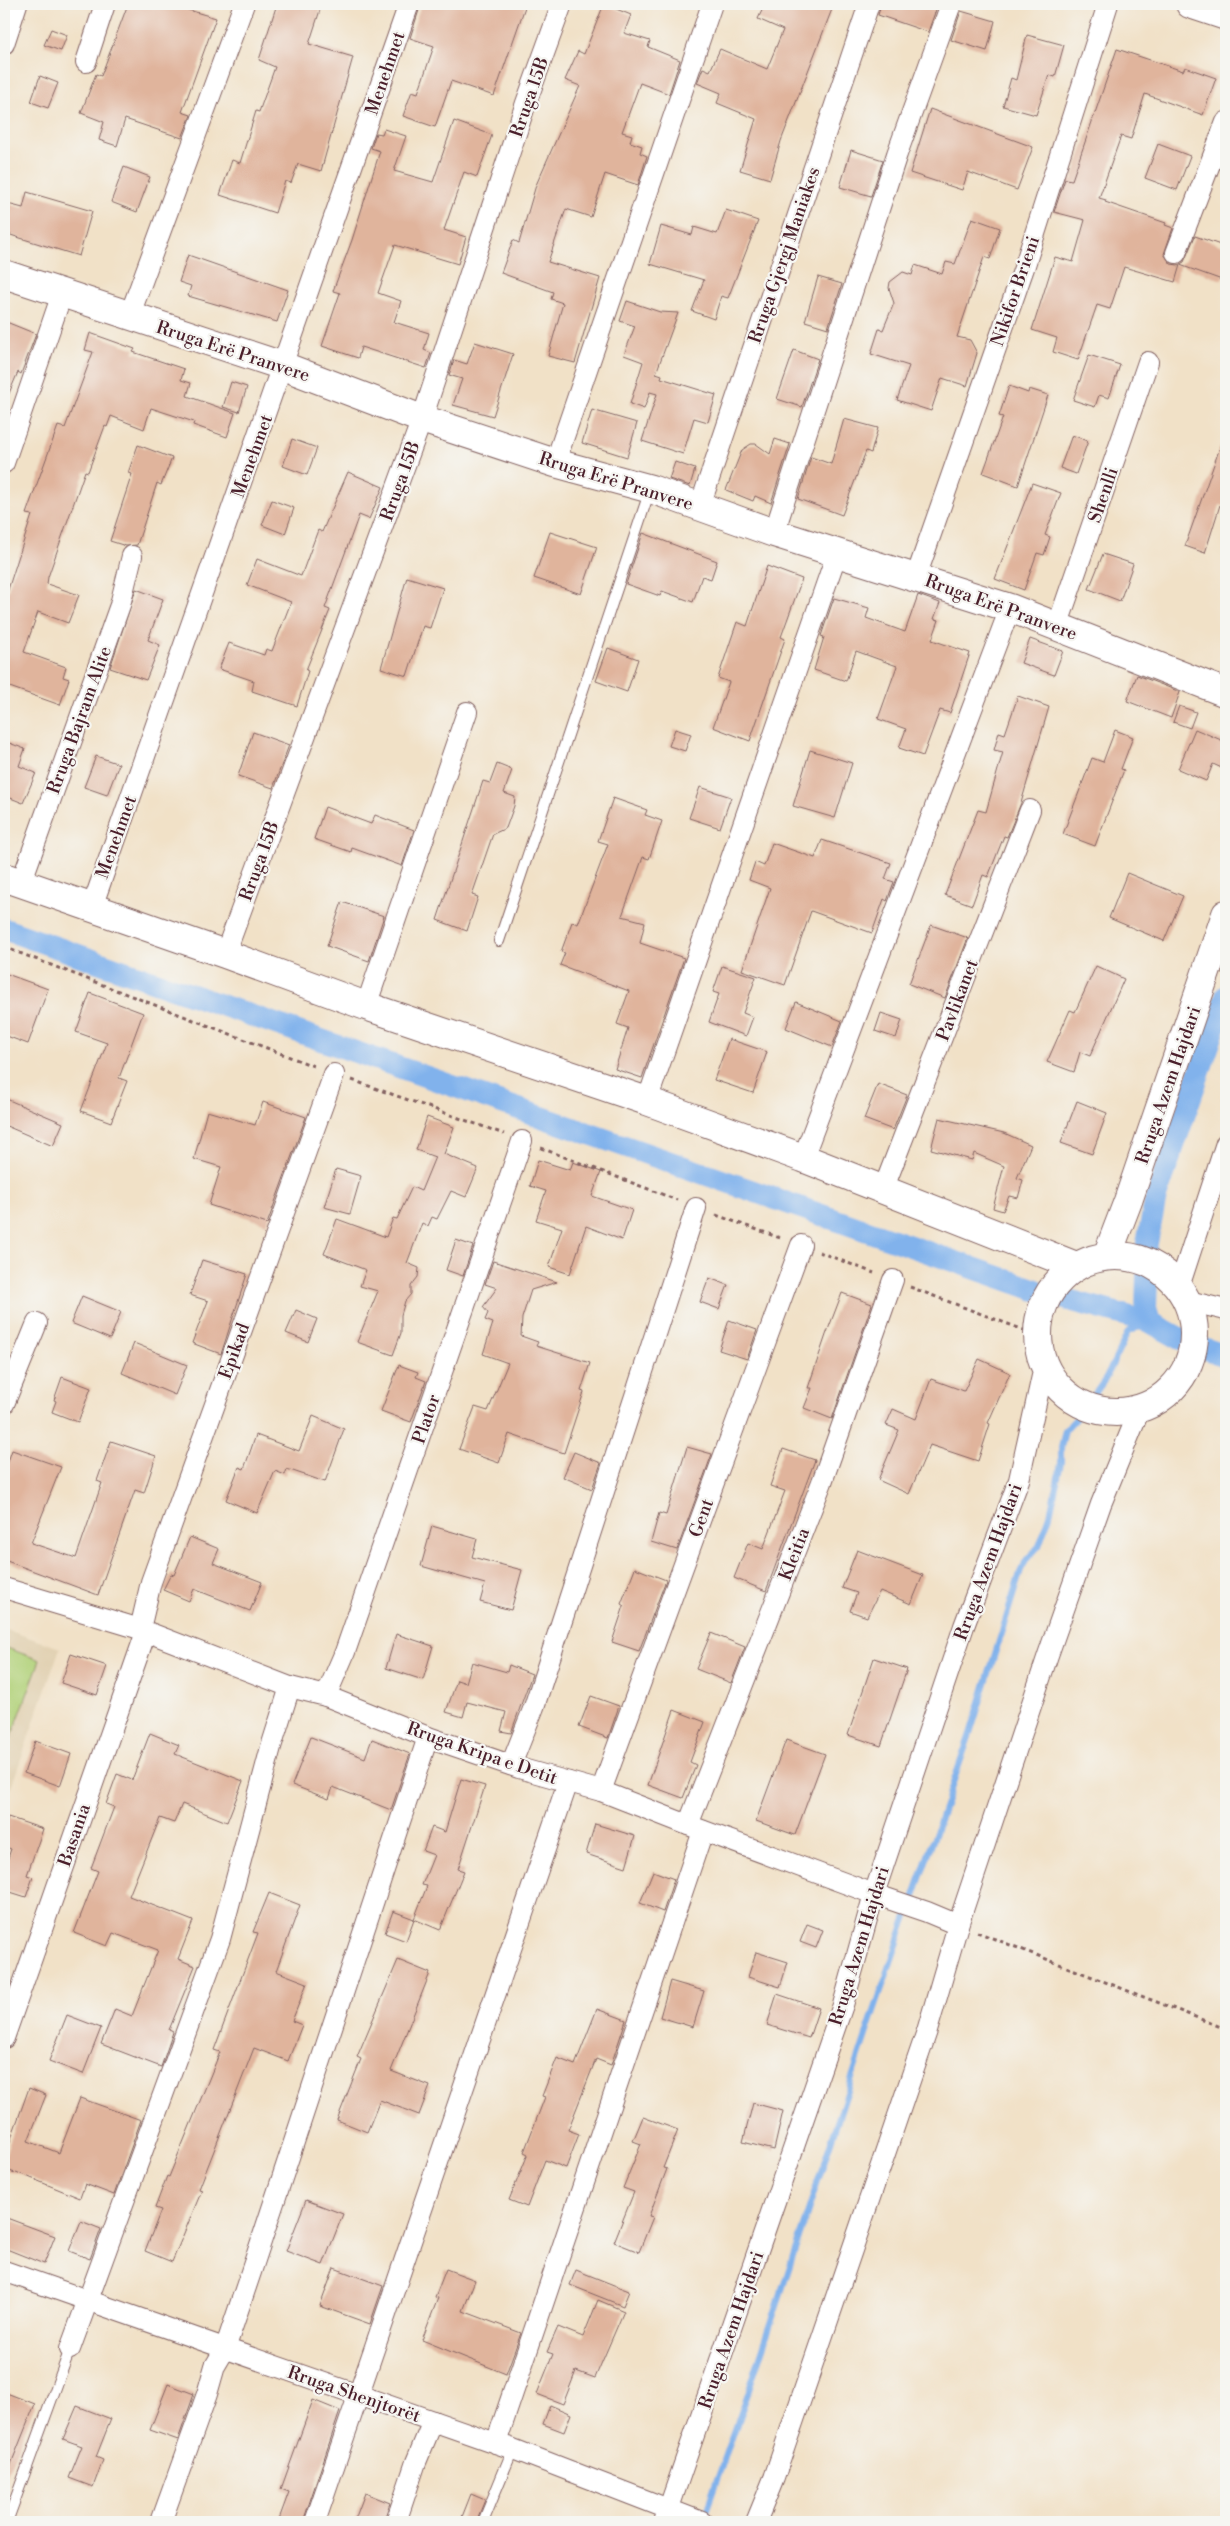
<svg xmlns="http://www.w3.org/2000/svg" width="1230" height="2526" font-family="'Libre Bodoni',serif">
<rect width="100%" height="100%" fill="#f6f6f2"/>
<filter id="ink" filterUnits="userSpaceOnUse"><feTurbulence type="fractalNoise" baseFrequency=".02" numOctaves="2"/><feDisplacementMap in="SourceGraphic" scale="10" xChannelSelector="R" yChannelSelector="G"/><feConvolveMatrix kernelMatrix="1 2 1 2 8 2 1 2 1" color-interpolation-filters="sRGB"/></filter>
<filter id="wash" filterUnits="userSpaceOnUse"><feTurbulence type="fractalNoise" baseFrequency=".0096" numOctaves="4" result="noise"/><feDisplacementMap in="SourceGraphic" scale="20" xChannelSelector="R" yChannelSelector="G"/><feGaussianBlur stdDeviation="1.12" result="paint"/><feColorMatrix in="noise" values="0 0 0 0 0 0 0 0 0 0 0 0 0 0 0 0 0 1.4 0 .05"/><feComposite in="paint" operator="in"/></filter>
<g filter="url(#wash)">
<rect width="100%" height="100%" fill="#f1e1c7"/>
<polygon fill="#e2d2b4" points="4,1629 60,1648 4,1807"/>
<polygon fill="#b2d27a" stroke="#7e7852" points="4,1647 40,1660 4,1757"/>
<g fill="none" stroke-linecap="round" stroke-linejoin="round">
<g stroke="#81b2ec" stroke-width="6">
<polyline points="1094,1395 1106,1378 1128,1332 1150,1322"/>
<polyline points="703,2519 748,2393 871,2020 971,1731 1021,1570 1027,1559 1039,1546 1050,1515 1061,1463 1061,1448 1065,1430 1081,1413"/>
</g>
<g stroke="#81b2ec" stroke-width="22">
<polyline points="4,929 1036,1290"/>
<polyline points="1146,1248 1156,1197 1226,996"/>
<polyline points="1147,1276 1146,1309 1150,1322"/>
<polyline points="1061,1298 1150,1322 1181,1339"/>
<polyline points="1206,1349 1226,1356"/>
</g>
</g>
<g id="blocks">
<g fill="#e0b49c">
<polygon points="128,4 168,4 216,18 182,112 191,115 182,138 125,119 117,146 99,140 104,122 81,113 96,74 101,76"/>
<polygon points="277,4 322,4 309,44 353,57 321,171 298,164 291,183 285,181 275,213 220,195 232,160 240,163 256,111 259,112 275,67 259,60"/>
<polygon points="421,4 526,4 494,96 451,81 435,127 403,116 412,91 418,93 434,46 410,38"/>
<polygon points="604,4 631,15 624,33 650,41 648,47 680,60 669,94 640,83 622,132 632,135 630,142 642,146 640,153 647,156 638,185 605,174 591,217 566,209 548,262 600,278 575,363 548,356 563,303 551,299 553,292 501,273 513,240 519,243 536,185 580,86 565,80 578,51 584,54"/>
<polygon points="765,4 834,4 781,141 770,179 740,170 756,119 717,103 721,93 697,83 703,68 710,71 720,49 767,69 783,30 758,19"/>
<polygon points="881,4 938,4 928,32 878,15"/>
<polygon points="961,11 995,21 987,51 951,40"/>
<polygon points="51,29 67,35 61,51 44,45"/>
<polygon points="1027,35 1064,45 1055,77 1049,75 1036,115 1003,106 1011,78 1016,80"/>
<polygon points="1117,49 1183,71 1185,67 1216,78 1203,115 1145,94 1131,139 1121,136 1099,198 1106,200 1105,202 1166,223 1165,225 1173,228 1164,254 1171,264 1178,265 1184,262 1195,236 1226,247 1226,269 1222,280 1180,265 1175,282 1124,267 1110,309 1097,305 1078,360 1053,352 1057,338 1032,330 1055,257 1073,262 1085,220 1054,212 1065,179 1072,180"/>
<polygon points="40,76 58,83 48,108 31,102"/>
<polygon points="930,109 1033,147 1017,190 968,172 962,190 910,173"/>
<polygon points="454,121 492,135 477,177 464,172 444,230 466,237 458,264 395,245 378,293 401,301 394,322 429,333 424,350 431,353 426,368 361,347 358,358 322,346 340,293 333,291 352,240 380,151 371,148 376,133 382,134 384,129 406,136 394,171 433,182"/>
<polygon points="1158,144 1190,156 1177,190 1145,178"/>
<polygon points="851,150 883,160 871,196 840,187"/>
<polygon points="124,167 150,177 137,212 111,202"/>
<polygon points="27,192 92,211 79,256 4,233 4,203 23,208"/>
<polygon points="726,210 758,221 728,298 721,296 714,319 692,311 704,280 650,264 661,226 692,235 694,227 717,234"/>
<polygon points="972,218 1000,228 990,259 984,257 957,337 970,340 977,353 967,386 942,378 931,411 897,400 909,366 871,354 879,329 883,330 894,303 889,288 890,282 903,272 912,275 915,265 942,274 946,262 955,264"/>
<polygon points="188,255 288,290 277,322 188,296 191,286 179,282"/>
<polygon points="818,277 842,284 828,328 805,321"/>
<polygon points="627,301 660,312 678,313 656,373 662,375 661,378 716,395 708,422 694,418 683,454 642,441 657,394 650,392 644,409 630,404 643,362 624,355 635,326 620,321"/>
<polygon points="4,321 36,334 21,374 18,372 4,405"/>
<polygon points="90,333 135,349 133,352 184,369 181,380 191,383 187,396 235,413 227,437 193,425 194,422 151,408 144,429 111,416 107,427 105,426 88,472 85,471 48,577 47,584 79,595 68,623 38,612 24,652 66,667 63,677 69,679 60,705 4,685 4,602 32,515 26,514 58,426 65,428 93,352 85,350"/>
<polygon points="475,342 513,354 493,416 453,405 462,379 449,375 454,360 467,364"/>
<polygon points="794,350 818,359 802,407 777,399"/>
<polygon points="1089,355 1120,365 1109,398 1099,395 1095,407 1073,400"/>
<polygon points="231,382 247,387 239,412 223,407"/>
<polygon points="1009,386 1028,393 1029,389 1048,395 1018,486 983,473 1003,417 999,416"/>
<polygon points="592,410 637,423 627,457 582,443"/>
<polygon points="844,419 878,428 871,453 866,451 842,515 798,499 811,457 831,464"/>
<polygon points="1072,435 1088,441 1076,474 1060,468"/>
<polygon points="1224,436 1226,507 1220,505 1205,553 1185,546"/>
<polygon points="292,439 317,448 307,475 283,466"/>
<polygon points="775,439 790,444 771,503 755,496 753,501 726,490 742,450 751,444 756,444 770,454"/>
<polygon points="138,445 172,458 161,485 157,483 137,545 126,546 110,541 132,474 128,473"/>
<polygon points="675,462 695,469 690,486 669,479"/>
<polygon points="348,472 383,487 369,519 359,515 325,608 330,610 306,670 308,671 297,706 252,691 254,681 219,669 229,643 264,655 266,649 272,651 291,602 247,585 257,559 301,576 318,530 322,532"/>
<polygon points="1032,483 1061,493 1045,535 1050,537 1044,555 1037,553 1024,590 995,579"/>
<polygon points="272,500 294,508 285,534 262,525"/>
<polygon points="550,532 597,547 581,594 534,578"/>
<polygon points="643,533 717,561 711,579 702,576 693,602 662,591 660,596 626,584"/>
<polygon points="1103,554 1133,564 1120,601 1089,589"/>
<polygon points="767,566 802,579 781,637 785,639 750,741 713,727 729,682 718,678 737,622 747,626"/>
<polygon points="407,577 443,588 430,628 423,626 407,676 381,668"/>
<polygon points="136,589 163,599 148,640 160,645 146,680 110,668"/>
<polygon points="918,595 940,603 934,619 939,620 932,640 970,653 950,713 940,710 923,756 899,748 906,729 878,719 897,666 856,651 846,681 814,670 824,637 821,636 834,598 869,608 866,618 905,632"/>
<polygon points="1030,639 1063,651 1054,675 1021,663"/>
<polygon points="608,648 638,659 627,692 596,681"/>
<polygon points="1137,675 1180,692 1171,718 1127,701"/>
<polygon points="1018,696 1049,707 1021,803 1007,837 1004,836 988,877 983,875 972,905 945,895 978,810 986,812 1003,752 994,750 999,732 1005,734"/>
<polygon points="1179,706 1196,712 1190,728 1173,722"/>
<polygon points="675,729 691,734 685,751 669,746"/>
<polygon points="1195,729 1226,742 1226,770 1213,764 1206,781 1178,769"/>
<polygon points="1115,730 1133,737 1121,769 1124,770 1095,846 1063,834 1092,758 1103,762"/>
<polygon points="253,732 289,745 273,788 238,776"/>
<polygon points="4,741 25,749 19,766 36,773 23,803 8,797 6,802 4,802"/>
<polygon points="810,750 852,763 835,818 793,806"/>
<polygon points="96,756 119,764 107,795 84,787"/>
<polygon points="497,764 512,770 504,793 515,797 514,806 506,828 493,834 472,895 478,897 467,931 437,920 483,781 490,783"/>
<polygon points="700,787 731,797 720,828 689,818"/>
<polygon points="613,798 647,810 645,815 662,821 649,859 643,857 622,916 645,922 640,943 684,958 642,1078 615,1069 628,1028 617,1024 629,991 560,965 565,953 561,952 572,922 578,924 608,844 598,841"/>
<polygon points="325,807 371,824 375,815 414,830 402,866 352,848 351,852 314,839"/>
<polygon points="822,840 891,863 885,879 894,882 887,901 884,899 872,933 811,911 785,985 742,970 770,888 749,880 755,862 764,866 772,843 815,858"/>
<polygon points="1127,873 1183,896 1164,941 1109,918"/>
<polygon points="342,902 384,916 369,961 327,946"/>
<polygon points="931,925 968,938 945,998 909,984"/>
<polygon points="722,966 756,977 743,1013 753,1017 746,1036 709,1022 719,994 713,992"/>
<polygon points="1096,966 1124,979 1090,1056 1080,1052 1074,1072 1047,1062 1070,1010 1075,1012"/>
<polygon points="4,973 48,989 28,1044 4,1035"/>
<polygon points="90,993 143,1013 119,1078 127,1081 111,1122 81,1111 107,1043 76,1032"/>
<polygon points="796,1002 842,1021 832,1047 786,1028"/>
<polygon points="881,1013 902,1020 896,1038 875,1031"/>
<polygon points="729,1039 767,1052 753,1093 714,1080"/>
<polygon points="878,1084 907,1095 893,1130 864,1119"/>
<polygon points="4,1098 63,1123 53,1146 4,1125"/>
<polygon points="1077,1101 1107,1113 1092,1154 1061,1143"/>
<polygon points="263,1102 306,1117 267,1224 209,1205 221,1167 194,1159 207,1111 255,1125"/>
<polygon points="427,1117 454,1127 444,1154 478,1168 466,1197 451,1191 437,1219 432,1217 428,1226 422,1223 407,1263 419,1268 418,1277 411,1286 411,1294 405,1301 401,1315 401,1333 393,1355 357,1342 378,1291 360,1286 366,1270 324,1254 337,1219 386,1237 393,1218 397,1219 412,1187 421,1191 435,1157 416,1150"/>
<polygon points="939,1118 1004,1133 1031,1145 1017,1178 1023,1180 1018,1198 1009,1196 1003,1211 993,1208 1004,1166 974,1153 972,1160 931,1149"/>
<polygon points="538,1160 570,1170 573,1162 601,1172 592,1196 632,1210 622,1240 586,1226 570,1274 549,1267 562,1228 536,1220 546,1191 530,1186"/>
<polygon points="336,1169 361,1176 350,1214 324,1207"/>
<polygon points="456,1240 473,1246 463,1276 446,1270"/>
<polygon points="202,1260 247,1274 221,1354 192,1343 208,1301 190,1295"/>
<polygon points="493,1261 557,1282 531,1290 522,1318 521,1336 538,1342 536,1346 590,1363 581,1391 584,1392 564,1453 509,1434 499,1463 459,1449 475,1407 488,1411 508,1363 483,1354 493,1323 485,1320 488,1313 483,1307 497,1288 485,1284"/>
<polygon points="709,1278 728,1285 719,1309 700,1302"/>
<polygon points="842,1293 872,1304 832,1419 804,1408 812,1388 808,1388 826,1335"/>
<polygon points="82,1296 121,1312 110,1339 71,1323"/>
<polygon points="296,1310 317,1319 308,1342 286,1333"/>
<polygon points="729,1320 757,1330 747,1359 719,1350"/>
<polygon points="134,1343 187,1365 175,1395 122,1373"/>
<polygon points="979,1359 1010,1373 988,1423 990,1424 978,1461 930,1445 909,1494 878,1480 899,1430 886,1425 893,1409 916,1419 931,1379 964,1391"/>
<polygon points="399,1365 418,1372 416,1377 426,1381 411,1422 381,1411"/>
<polygon points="62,1377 91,1388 78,1422 52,1412 56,1401 54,1400"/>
<polygon points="313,1416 344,1429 325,1482 287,1469 285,1475 275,1471 257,1513 226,1500 239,1467 244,1469 256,1435 299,1451"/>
<polygon points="111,1441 156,1456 144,1493 135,1490 98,1595 4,1560 4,1473 12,1450 61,1467 31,1543 76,1558 102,1483 97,1481"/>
<polygon points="687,1447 712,1454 677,1550 651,1542 659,1513 666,1515"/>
<polygon points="783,1449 815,1460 766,1591 734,1578 748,1543 763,1549 785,1491 770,1486"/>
<polygon points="574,1452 601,1463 592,1489 563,1477"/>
<polygon points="432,1526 477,1539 472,1557 522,1570 511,1610 480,1602 485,1584 421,1566"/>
<polygon points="190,1537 219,1549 213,1563 262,1582 250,1611 194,1589 189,1601 163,1590 171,1574 174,1575"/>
<polygon points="857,1550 923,1575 911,1604 880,1591 867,1617 850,1611 857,1593 842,1588"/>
<polygon points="635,1568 666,1580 639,1651 612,1642 624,1606 621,1604"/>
<polygon points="711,1633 745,1647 731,1683 696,1669"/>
<polygon points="396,1634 433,1646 423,1680 386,1668"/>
<polygon points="71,1654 107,1666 97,1695 61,1683"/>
<polygon points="874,1658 907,1669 881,1746 848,1735"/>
<polygon points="472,1662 507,1672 509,1665 532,1674 511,1733 501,1731 506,1712 467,1702 463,1717 446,1712 457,1680 466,1683"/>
<polygon points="591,1696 619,1706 608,1738 579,1727"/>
<polygon points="674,1710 705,1722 690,1762 696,1765 683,1798 648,1785"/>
<polygon points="150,1733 179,1745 175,1754 243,1781 227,1822 182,1804 174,1823 160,1818 129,1896 193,1921 178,1959 195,1966 169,2030 173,2032 161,2067 101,2044 115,2009 132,2016 158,1950 113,1933 107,1946 74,1933 98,1871 91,1868 114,1807 106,1804 117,1774 132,1780"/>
<polygon points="311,1737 365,1758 372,1739 410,1754 391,1810 333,1787 329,1799 292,1785"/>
<polygon points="786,1740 825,1754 795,1835 756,1821"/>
<polygon points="35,1741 71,1754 60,1786 24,1773"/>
<polygon points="461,1779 485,1786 458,1869 464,1871 440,1930 414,1919 427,1886 422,1885 434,1855 423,1851 432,1827 445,1832"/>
<polygon points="8,1817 43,1829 27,1875 33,1877 26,1897 4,1890 4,1870 11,1849 4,1846 4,1828"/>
<polygon points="595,1824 635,1836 626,1867 586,1854"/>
<polygon points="653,1871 674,1879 663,1912 640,1903"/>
<polygon points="269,1893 300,1905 276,1971 307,1983 292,2021 302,2025 288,2061 254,2048 199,2189 202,2190 172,2262 145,2251 161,2210 155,2208 167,2176 169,2177 220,2052 214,2050 258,1933 253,1932"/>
<polygon points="393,1911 414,1919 406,1941 385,1933"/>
<polygon points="807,1924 823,1930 816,1948 800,1942"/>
<polygon points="756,1952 788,1962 780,1987 748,1977"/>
<polygon points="398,1960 430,1973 391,2071 430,2086 419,2115 380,2100 367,2132 337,2120 361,2059 357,2057"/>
<polygon points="670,1981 704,1991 693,2027 660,2017"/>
<polygon points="777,1994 819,2008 809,2038 767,2025"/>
<polygon points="597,2009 626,2020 611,2065 596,2059 568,2130 579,2134 566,2168 545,2160 527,2207 509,2200 528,2154 524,2152 545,2097 542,2096 557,2058 575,2065"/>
<polygon points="67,2015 101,2028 83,2074 49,2061"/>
<polygon points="29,2088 46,2095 28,2141 59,2153 80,2098 141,2120 114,2195 85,2184 80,2198 16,2172 15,2173 4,2169 4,2158"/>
<polygon points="753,2103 783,2111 774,2150 743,2142"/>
<polygon points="643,2117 678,2130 663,2168 667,2169 649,2216 653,2217 639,2252 614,2242 634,2192 623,2188 641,2144 633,2141"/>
<polygon points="306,2200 343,2214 323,2265 286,2251"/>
<polygon points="4,2217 55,2236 44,2264 4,2248"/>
<polygon points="81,2221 101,2229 90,2259 69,2251"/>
<polygon points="334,2268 383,2286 370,2324 320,2306"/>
<polygon points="446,2269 475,2280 463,2311 521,2333 506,2374 422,2340 438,2298 435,2297"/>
<polygon points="576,2270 629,2291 623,2306 570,2285"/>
<polygon points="598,2300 624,2311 595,2378 576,2371 563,2404 537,2394 553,2354 547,2352 558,2327 583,2337"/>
<polygon points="168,2384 194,2394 178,2440 150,2430"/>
<polygon points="4,2392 35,2404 5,2479 4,2479"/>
<polygon points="313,2400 340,2411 303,2522 278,2522 289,2492 281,2489"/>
<polygon points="550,2405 571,2414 564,2432 543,2424"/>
<polygon points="77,2406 111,2419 96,2457 103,2460 93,2487 69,2478 82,2446 63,2439"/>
<polygon points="365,2493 390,2503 383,2522 354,2522"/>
<polygon points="471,2494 485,2500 476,2522 460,2522"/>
</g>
</g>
</g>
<g filter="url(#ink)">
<use href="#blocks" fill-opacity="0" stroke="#846362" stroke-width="1"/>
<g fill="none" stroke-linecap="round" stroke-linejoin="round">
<defs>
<g id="lane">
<polyline points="499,941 650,490"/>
<polyline points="7,2522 70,2349"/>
<polyline points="483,2522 513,2449"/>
</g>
<g id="street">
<polyline points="4,44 17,4"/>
<polyline points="86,62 105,4"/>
<polyline points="1176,253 1226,122"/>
<polyline points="129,317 244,4"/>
<polyline points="4,463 62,294"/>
<polyline points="555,463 712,4"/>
<polyline points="700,506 869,4"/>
<polyline points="774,533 897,154 951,4"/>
<polyline points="916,577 1025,265 1108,4"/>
<polyline points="1057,627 1148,362"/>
<polyline points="21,883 120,605 132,556"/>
<polyline points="92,907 409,4"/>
<polyline points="225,954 422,419 526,103 562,4"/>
<polyline points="366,1006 467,712"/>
<polyline points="647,1101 837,553"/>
<polyline points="803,1158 1010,608"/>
<polyline points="883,1190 1030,810"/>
<polyline points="1179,1287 1226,1143"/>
<polyline points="1188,1301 1226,1310"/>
<polyline points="4,1404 37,1323"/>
<polyline points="4,1588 140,1629 290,1687 326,1696 428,1737 519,1768 601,1791 688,1825 874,1894 927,1912 958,1925"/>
<polyline points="140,1629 151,1582 334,1074"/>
<polyline points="326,1696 345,1652 522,1141"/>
<polyline points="511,1765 534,1707 696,1208"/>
<polyline points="601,1791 801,1245"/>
<polyline points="688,1825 822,1482 893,1280"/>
<polyline points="4,2038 146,1632"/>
<polyline points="4,2271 513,2449 702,2522"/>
<polyline points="70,2349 220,1939 271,1747 290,1687"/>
<polyline points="496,2443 703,1831"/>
<polyline points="161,2522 207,2394 215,2366 225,2349 251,2272 428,1737"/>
<polyline points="315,2522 568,1782"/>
<polyline points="396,2522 416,2462 433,2421"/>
<polyline points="664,2522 843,2005 874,1894 964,1626 1019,1480 1044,1367"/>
<polyline points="756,2522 774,2478 927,2031 958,1925 1048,1655 1101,1504 1140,1409"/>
</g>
<g id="secondary">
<polyline points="1190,4 1226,16"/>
<polyline points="4,274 283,366 422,419 555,463 651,489 774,533 1010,608 1226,693"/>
<polyline points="4,877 225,954 366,1006 647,1101 803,1158 1076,1266"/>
<circle cx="1116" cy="1334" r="78"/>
<polyline points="1107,1256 1128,1201 1226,914"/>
</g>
</defs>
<use href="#lane" stroke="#846362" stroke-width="12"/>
<use href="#street" stroke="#846362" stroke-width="22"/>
<use href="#secondary" stroke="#846362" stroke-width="30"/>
<g stroke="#846362" stroke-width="3" stroke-dasharray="4 4" stroke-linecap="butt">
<polyline points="4,947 316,1067"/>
<polyline points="352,1080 504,1134"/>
<polyline points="541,1148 677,1200"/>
<polyline points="716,1215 783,1239"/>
<polyline points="819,1252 874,1273"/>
<polyline points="910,1287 1037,1335"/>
<polyline points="977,1932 1226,2029"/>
</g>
<use href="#lane" stroke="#fff" stroke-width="10"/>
<use href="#street" stroke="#fff" stroke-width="20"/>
<use href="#secondary" stroke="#fff" stroke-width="28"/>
</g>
</g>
<g text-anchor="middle" stroke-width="4.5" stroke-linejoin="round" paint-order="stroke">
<g font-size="18" fill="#4a1f2b" stroke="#f6f6f2">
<text transform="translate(385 73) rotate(-71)" y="6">Menehmet</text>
<text transform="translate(529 97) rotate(-71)" y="6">Rruga 15B</text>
<text transform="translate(784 255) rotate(-71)" y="6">Rruga Gjergj Maniakes</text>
<text transform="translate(1015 291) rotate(-71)" y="6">Nikifor Brieni</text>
<text transform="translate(233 351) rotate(18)" y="6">Rruga Erë Pranvere</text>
<text transform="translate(252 456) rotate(-70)" y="6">Menehmet</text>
<text transform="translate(400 481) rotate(-70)" y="6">Rruga 15B</text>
<text transform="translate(616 481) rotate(17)" y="6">Rruga Erë Pranvere</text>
<text transform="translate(1103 495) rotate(-71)" y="6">Shenlli</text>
<text transform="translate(1001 607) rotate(20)" y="6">Rruga Erë Pranvere</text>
<text transform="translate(79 720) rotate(-70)" y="6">Rruga Bajram Alite</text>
<text transform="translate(116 837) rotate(-70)" y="6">Menehmet</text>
<text transform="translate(259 861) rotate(-70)" y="6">Rruga 15B</text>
<text transform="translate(957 1000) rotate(-69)" y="6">Pavlikanet</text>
<text transform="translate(1168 1085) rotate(-71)" y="6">Rruga Azem Hajdari</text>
<text transform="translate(234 1351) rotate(-70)" y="6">Epikad</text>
<text transform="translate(426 1419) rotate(-71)" y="6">Plator</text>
<text transform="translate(701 1518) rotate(-70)" y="6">Gent</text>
<text transform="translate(794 1554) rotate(-69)" y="6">Kleitia</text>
<text transform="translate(988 1562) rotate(-70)" y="6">Rruga Azem Hajdari</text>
<text transform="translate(482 1753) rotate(19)" y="6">Rruga Kripa e Detit</text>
<text transform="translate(74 1835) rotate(-71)" y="6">Basania</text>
<text transform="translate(859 1946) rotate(-73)" y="6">Rruga Azem Hajdari</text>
<text transform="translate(731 2330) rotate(-71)" y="6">Rruga Azem Hajdari</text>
<text transform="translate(354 2394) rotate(19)" y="6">Rruga Shenjtorët</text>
</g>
</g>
<rect width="1230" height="2526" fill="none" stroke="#f6f6f2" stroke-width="20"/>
</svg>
